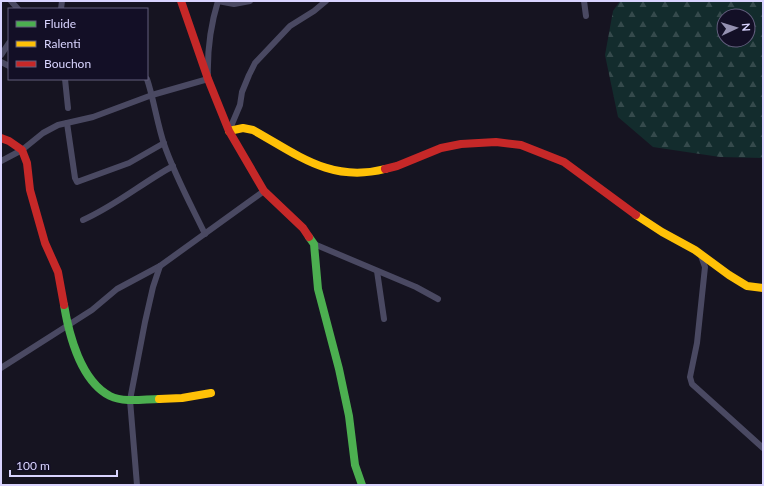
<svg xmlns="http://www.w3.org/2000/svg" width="764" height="486" font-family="Lato,sans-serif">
<defs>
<pattern id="forest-firs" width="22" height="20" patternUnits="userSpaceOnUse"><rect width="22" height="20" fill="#132c2d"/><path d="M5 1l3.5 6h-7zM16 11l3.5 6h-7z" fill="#354a4c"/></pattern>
</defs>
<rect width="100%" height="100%" fill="#161421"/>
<path fill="url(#forest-firs)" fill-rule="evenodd" d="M620 1H763V158L720 157 653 147 618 117 605 55 613 11ZM724 16H748V40H724Z"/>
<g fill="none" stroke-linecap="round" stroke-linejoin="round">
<g stroke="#4a4962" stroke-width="6">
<polyline points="11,1 18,9"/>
<polyline points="218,1 234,4 250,1"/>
<polyline points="584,1 586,16"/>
<polyline points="61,9 62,1"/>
<polyline points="1,55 9,43"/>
<polyline points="1,62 9,66"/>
<polyline points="65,79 68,108"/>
<path d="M147 79C154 100 157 123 164 144 175 176 191 205 205 234"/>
<polyline points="67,123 75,178 77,182 129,163 164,143"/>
<polyline points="229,131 240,105 242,92 249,75 255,63 290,26 314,11 326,1"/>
<path d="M1 161 22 150 43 133 58 125 93 117 152 95 208 79C207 52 210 27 218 1"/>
<path d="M83 220C115 206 142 183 173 166"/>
<polyline points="314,244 416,287 438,299"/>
<polyline points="700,253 705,267 697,343 690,377 692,384 763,448"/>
<polyline points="377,271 384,319"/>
<polyline points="1,368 92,310 117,289 160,266 264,191"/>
<polyline points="137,485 130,400 145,322 153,287 160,266"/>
</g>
<g stroke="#4caf50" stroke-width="8">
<polyline points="309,237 314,244 318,289 339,369 349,416 355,465 362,485"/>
<path d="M64 305C69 335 81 381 110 396 125 403 144 399 159 399"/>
</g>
<g stroke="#ffc107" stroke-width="8">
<path d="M229 131 243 128 253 130C298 155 331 183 385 169"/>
<polyline points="636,215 662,232 695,250 729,275 747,286 763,288"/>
<polyline points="159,399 182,398 211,393"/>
</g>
<g stroke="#c62828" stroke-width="8">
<polyline points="181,1 208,79 229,131 264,191 303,228 309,237"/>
<polyline points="1,138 9,141 22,150 27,163 30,190 45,243 58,272 64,305"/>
<polyline points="385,169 397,166 441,148 461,144 496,142 521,145 564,162 636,215"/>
</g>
</g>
<rect width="764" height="486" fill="none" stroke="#d9d4ff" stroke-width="4"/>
<rect x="8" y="8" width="140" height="72" fill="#130f26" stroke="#625e7d"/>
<rect x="16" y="21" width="20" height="6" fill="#4caf50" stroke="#625e7d"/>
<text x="44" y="28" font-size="12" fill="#d9d4ff">Fluide</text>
<rect x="16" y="41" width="20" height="6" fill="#ffc107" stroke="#625e7d"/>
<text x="44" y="48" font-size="12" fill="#d9d4ff">Ralenti</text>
<rect x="16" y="61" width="20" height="6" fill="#c62828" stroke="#625e7d"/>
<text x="44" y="68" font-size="12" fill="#d9d4ff">Bouchon</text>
<g transform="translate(736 28) rotate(86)"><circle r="19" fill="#130f26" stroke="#625e7d"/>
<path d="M0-3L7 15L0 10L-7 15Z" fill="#9591b1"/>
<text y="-6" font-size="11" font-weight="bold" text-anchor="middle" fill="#d9d4ff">N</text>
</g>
<path d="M10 470v6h107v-6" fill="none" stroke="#d9d4ff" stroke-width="2"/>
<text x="16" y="470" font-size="12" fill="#d9d4ff" stroke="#130f26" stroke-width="3" paint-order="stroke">100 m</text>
</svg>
